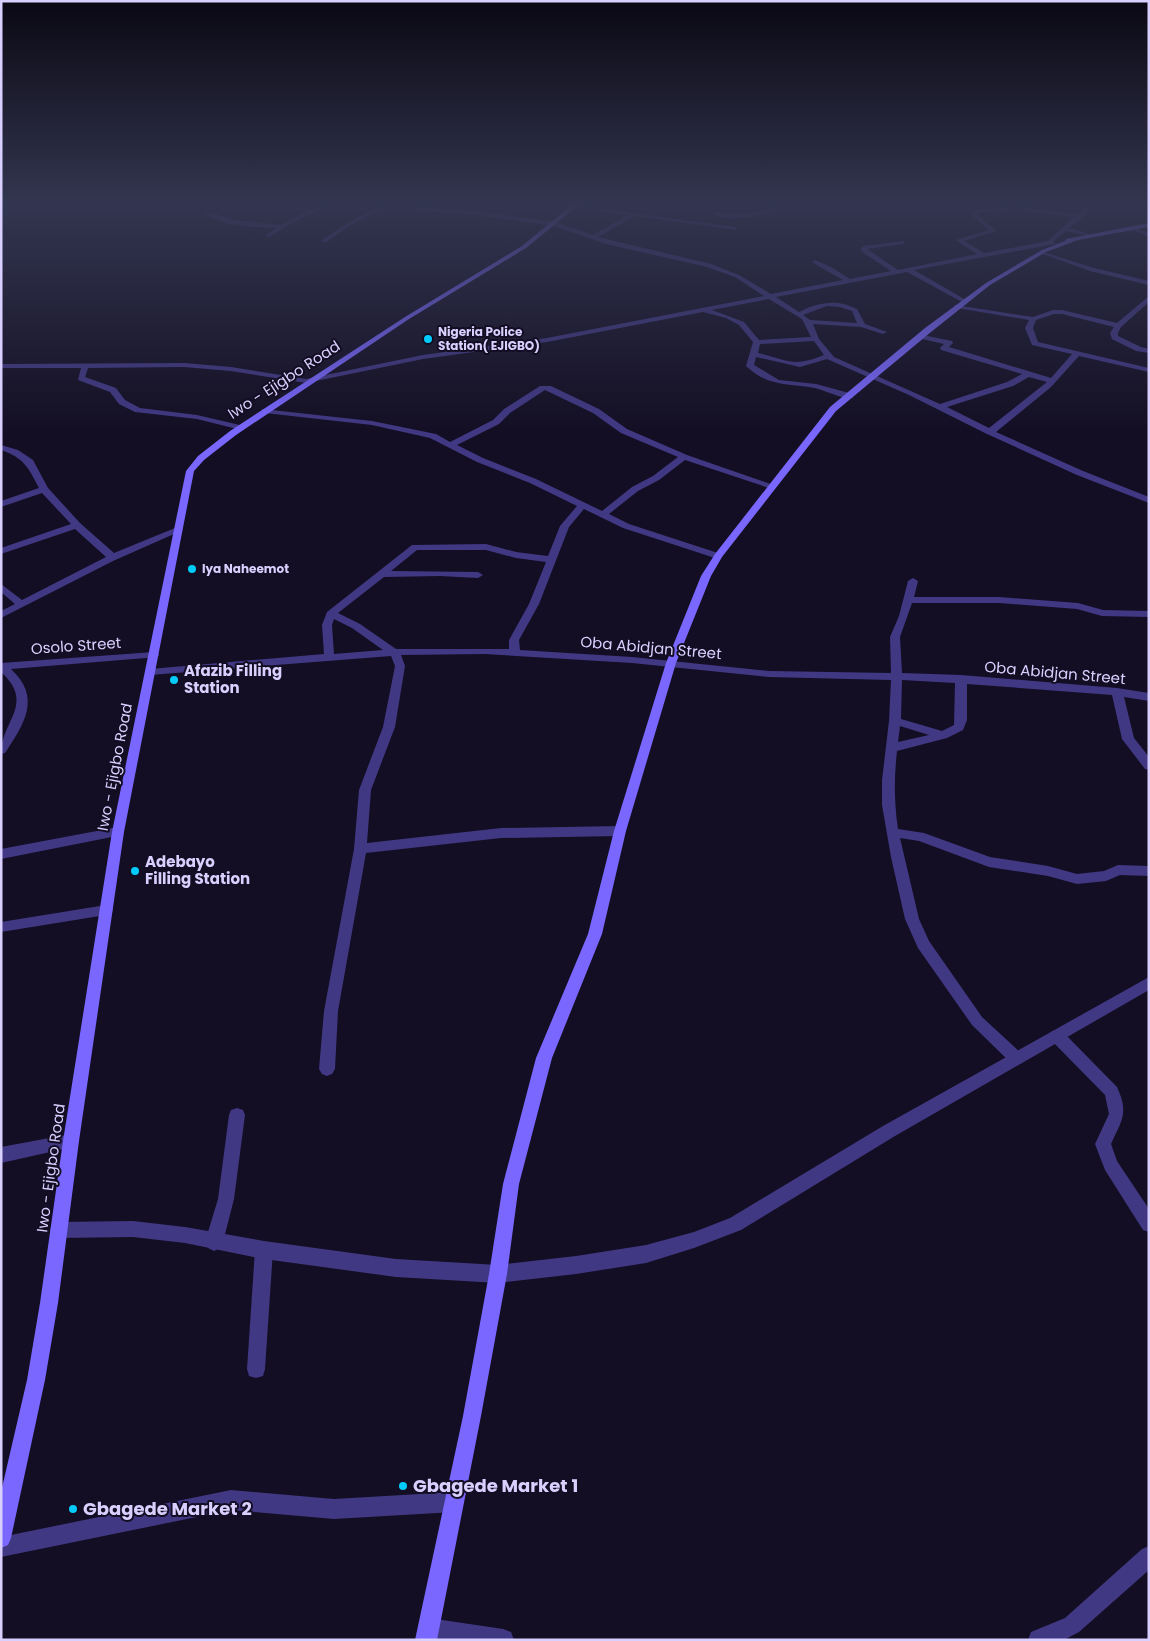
<svg xmlns="http://www.w3.org/2000/svg" width="1150" height="1641" font-family="Poppins,sans-serif">
<rect width="100%" height="100%" fill="#130e23"/>
<g fill="none" stroke-linecap="round" stroke-linejoin="round">
<g fill="#413883" fill-rule="evenodd">
<polygon points="124,203 119,206 116,204 116,203"/>
<path d="M274 203C287 203 298 210 310 210 319 210 328 203 338 203L297 220 268 238 266 235 276 228C253 227 223 227 204 213L207 211 234 220 281 225 306 212Z"/>
<polygon points="386,203 395,203 351,225 326,242 321,241 347,223"/>
<path d="M395 203H406L418 207 476 211 555 222 593 235 628 215 576 208 574 205 735 227 737 230 635 216 598 237 711 264 739 275 771 294 843 280 813 263 812 262 815 260 831 267 850 279 891 271 862 252 861 248 864 246 904 241V243L902 244 867 249 898 270 977 254 956 240 989 230 969 213V211L1015 206 1078 214 1089 203H1096L1083 217 1069 228 1092 235V237L1066 231 1054 241 1055 244 914 270 966 300V302H962L907 272 776 297 799 312C819 302 837 299 857 309L865 324 887 332 883 334 861 327 813 324 819 339 834 357 940 404 1007 382 1022 374 941 350 940 348 944 344 918 338V334L952 341 953 343 949 347 1051 378 1072 354 1032 345 1025 328 1029 320 957 308 954 306 955 305 1033 317 1053 310H1062L1117 323 1149 296V302L1121 327 1118 333V336L1141 347 1149 349V353L1136 351 1112 339 1110 333 1114 327 1062 314H1054L1036 320 1033 328 1038 342 1149 368V372L1079 356 1051 387 996 432 1083 471 1149 497V503L1077 475 987 434 909 395 827 359 800 367 756 357 754 365 779 380 816 384 853 394V398C841 399 827 391 815 388 788 383 768 387 746 366L753 342 739 325 726 318 703 312 547 342 423 359 306 383 231 371 184 367 88 368 85 377 116 388 125 400 140 408 197 415 244 426V430H241L197 419 135 412 119 404 110 392 78 380 81 368H1V364L184 363 231 367 306 379 423 355 547 338 764 296 735 277 707 267 606 244 554 226 476 215 418 211ZM1015 210 1074 217 1048 241 984 253 964 241 996 231 976 213ZM769 299 802 319 811 337 759 340 744 322 712 310ZM827 306 840 307 852 311 857 323 810 320 803 315ZM814 341 824 355C792 368 789 360 758 353L760 344ZM1029 377 1047 382 989 428 947 407 1013 386Z"/>
<path d="M782 203H790C773 215 731 224 712 214L715 212C738 215 761 215 782 203Z"/>
<polygon points="1131,227 1149,233 1149,237 1131,229"/>
<polygon points="1040,251 1094,268 1149,281 1149,285 1090,271 1040,253"/>
<path d="M540 386H551L599 409 627 429 687 455 776 486 772 489 685 460 659 480 638 491 609 514 629 524 721 554 723 556 718 559 623 528 584 509 569 527 539 604 519 640 520 650 632 657 769 671 891 673 890 637 899 616 908 581 913 578 918 581 914 597H999L1078 603 1103 610 1149 611V617L1102 616 1077 609 999 603H912L900 637 902 673 961 675 1117 688 1149 693V701L1124 697 1134 738 1149 757V770L1145 769 1122 739 1112 695 967 684V720L963 730 947 738 897 751C894 778 894 802 898 829L924 833 990 857 1048 866 1077 874 1104 871 1118 865 1149 866V876L1120 875 1106 881 1077 884 1048 876 989 867 919 841 900 838 919 919 929 941 982 1017 1021 1053 1024 1058 1021 1063 1016 1065 1011 1063 972 1025 918 948 905 919 891 857 882 805V780L889 721 891 680 769 677 632 663 485 654 401 655 405 666 395 727 371 790 367 843 501 828 620 826 624 828 626 831 624 834 620 836 501 838 366 853 338 1011 335 1069 332 1074 327 1076 322 1074 319 1069 324 1011 354 849 359 790 383 727 395 666 391 656 150 675 145 672 150 669 324 654 322 625 327 612 412 545 486 544 516 552 548 556 560 526 577 506 530 483 477 462 430 438 372 425 265 413H262V409L372 421 436 434 450 442 493 420 504 409ZM545 390 593 413 621 433 678 457 653 476 632 487 602 511 536 479 483 458 457 445 499 424 510 413ZM417 550H486L516 558 546 562 529 604 509 640V649H396L360 624 338 613 384 577 440 576 478 578 483 575 478 572 391 571ZM334 619 352 628 383 650 334 654 332 625ZM902 680 955 683 954 725 942 731 901 719ZM900 726 929 735 898 742Z"/>
<path d="M1 445 18 450 33 460 48 488 80 523 114 553 175 528H181L183 530 113 561 1 618V611L15 604 1 592V584L22 600 106 557 75 529 1 554V548L71 524 42 493 1 507V501L39 488C28 467 24 458 1 450Z"/>
<path d="M154 652 158 653 159 655 158 657 11 669C42 698 24 724 5 753L1 754C1 721 36 704 1 672V663Z"/>
<polygon points="118,827 122,829 124,832 122,835 1,859 1,849"/>
<polygon points="106,905 111,906 113,910 111,914 106,915 1,932 1,922"/>
<path d="M1057 1030 1062 1031 1117 1087C1129 1113 1122 1120 1111 1144L1117 1161 1149 1209V1232L1143 1230 1105 1170 1095 1144 1109 1114 1105 1095 1052 1041 1050 1036 1052 1031Z"/>
<polygon points="237,1108 243,1110 245,1115 234,1199 223,1242 220,1248 214,1251 208,1248 205,1242 218,1199 229,1115 231,1110"/>
<polygon points="71,1134 77,1136 79,1141 77,1146 1,1163 1,1147"/>
<polygon points="264,1241 270,1244 273,1250 265,1369 263,1376 256,1378 249,1376 247,1369 255,1250 258,1244"/>
<polygon points="231,1490 334,1499 454,1492 461,1495 464,1502 461,1509 454,1512 334,1519 231,1510 1,1557 1,1537"/>
<polygon points="1149,1546 1149,1570 1079,1632 1064,1640 1028,1640 1031,1632 1065,1618 1142,1549"/>
<polygon points="429,1618 503,1629 511,1632 514,1640 429,1640 421,1637 418,1629 421,1621"/>
</g>
<polygon fill="#413883" fill-rule="evenodd" points="1149,977 1149,990 895,1136 741,1230 694,1248 646,1263 576,1274 498,1283 396,1277 264,1259 185,1243 133,1237 58,1238 52,1236 50,1230 52,1224 58,1222 133,1221 185,1227 264,1241 396,1259 498,1265 576,1256 646,1245 694,1232 730,1218 883,1126"/>
<g fill="#7967ff" fill-rule="evenodd">
<polygon points="574,203 581,203 526,248 409,319 236,435 204,460 194,471 124,832 79,1141 58,1303 45,1380 11,1538 8,1545 1,1548 1,1492 27,1380 40,1303 63,1141 112,832 186,471 198,456 230,431 405,317 522,246"/>
<polygon points="1149,223 1149,227 1078,240 1046,252 990,285 931,332 836,411 722,557 711,576 676,663 626,831 602,934 552,1058 519,1184 507,1274 481,1416 437,1640 415,1640 463,1416 489,1274 503,1184 536,1058 588,934 614,831 666,663 701,576 715,554 830,407 925,328 986,283 1042,250 1065,241 1066,239"/>
</g>
</g>
<linearGradient id="sky" x2="0" y2="1"><stop stop-color="#0a0813"/><stop offset="0.47" stop-color="#333650"/><stop offset="1" stop-color="#333650" stop-opacity="0"/></linearGradient>
<rect width="1150" height="433" fill="url(#sky)"/>
<g fill="#00cbfb" stroke="#130e23" stroke-width="2">
<circle cx="428" cy="339" r="5"/>
<circle cx="192" cy="569" r="5"/>
<circle cx="174" cy="680" r="5"/>
<circle cx="135" cy="871" r="5"/>
<circle cx="403" cy="1486" r="5"/>
<circle cx="73" cy="1509" r="5"/>
</g>
<g text-anchor="middle" stroke-width="4" stroke-linejoin="round" paint-order="stroke">
<g font-size="12" font-weight="bold" fill="#dad0ff" stroke="#130e23" text-anchor="start">
<text x="438" y="336">Nigeria Police<tspan x="438" dy="14">Station( EJIGBO)</tspan></text>
<text x="202" y="573">Iya Naheemot</text>
</g>
<g font-size="15" fill="#dad0ff" stroke="#130e23">
<text transform="translate(284 380) rotate(-33)" y="5">Iwo - Ejigbo Road</text>
<text transform="translate(76 646) rotate(-4)" y="5">Osolo Street</text>
<text transform="translate(651 648) rotate(5)" y="5">Oba Abidjan Street</text>
<text transform="translate(1055 673) rotate(5)" y="5">Oba Abidjan Street</text>
<text transform="translate(115 767) rotate(-79)" y="5">Iwo - Ejigbo Road</text>
<text transform="translate(51 1168) rotate(-82)" y="5">Iwo - Ejigbo Road</text>
</g>
<g font-size="15" font-weight="bold" fill="#dad0ff" stroke="#130e23" text-anchor="start">
<text x="184" y="676">Afazib Filling<tspan x="184" dy="17">Station</tspan></text>
<text x="145" y="867">Adebayo<tspan x="145" dy="17">Filling Station</tspan></text>
</g>
<g font-size="18" font-weight="bold" fill="#dad0ff" stroke="#130e23" text-anchor="start">
<text x="413" y="1492">Gbagede Market 1</text>
<text x="83" y="1515">Gbagede Market 2</text>
</g>
</g>
<rect width="1150" height="1641" fill="none" stroke="#dad0ff" stroke-width="5"/>
</svg>
